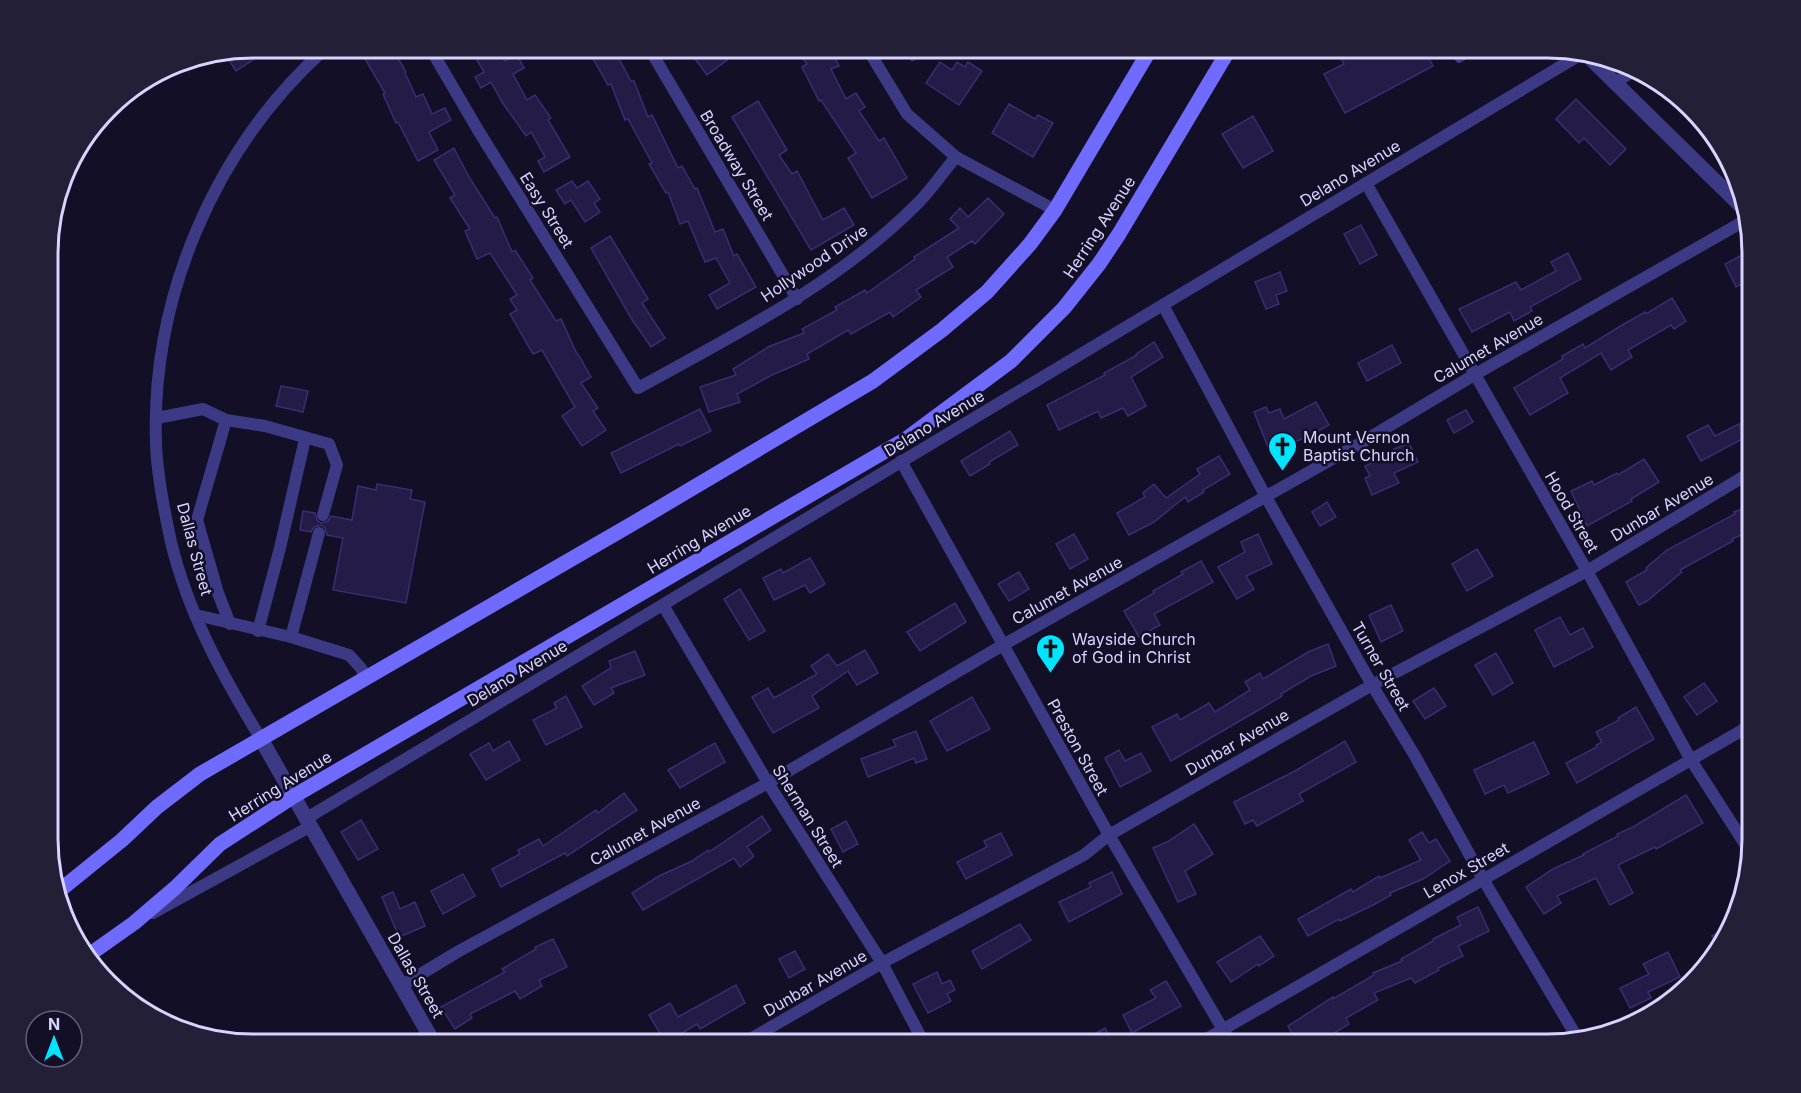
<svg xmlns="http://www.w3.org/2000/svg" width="1801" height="1093" font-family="Inter,sans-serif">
<rect width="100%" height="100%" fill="#130f26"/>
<g fill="#241b47" stroke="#3b2d73" stroke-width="1.5">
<polygon points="254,48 259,56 236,71 225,54"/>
<polygon points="368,48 392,48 406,72 405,73 416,97 423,94 432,114 445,108 451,120 429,132 438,150 418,161 398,122 396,123 383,94 385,93 361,52"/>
<polygon points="470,48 497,48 505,61 517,55 524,68 513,74 527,100 535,95 551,118 548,120 570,157 544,172 538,161 545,157 531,132 526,136 502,102 491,82 481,88 475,77 484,72"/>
<polygon points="587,48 613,48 631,81 634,81 648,117 652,115 678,168 682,166 695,189 697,188 715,232 723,229 734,256 737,254 756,287 717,309 709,295 730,283 716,258 705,262 688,221 680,224 668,192 666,193 649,164 652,163 628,119 625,120 611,84 608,85"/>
<polygon points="687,48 718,48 727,60 707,75"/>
<polygon points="796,48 830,48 839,66 831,69 846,99 856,93 865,107 859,111 879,141 884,138 907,178 872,198 848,158 856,153 821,100 819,101 802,67 807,64"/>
<polygon points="905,48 938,48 912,61"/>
<polygon points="1335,48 1423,48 1433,66 1345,113 1324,74 1344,64"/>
<polygon points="940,62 952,70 957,62 965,67 968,62 982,71 959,105 926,83"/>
<polygon points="1576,99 1626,149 1610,165 1584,138 1579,143 1556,119"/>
<polygon points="758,101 787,150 779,155 792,174 797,171 823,220 844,208 854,225 811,250 732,117"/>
<polygon points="1009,104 1035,119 1038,115 1053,123 1033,157 992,133"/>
<polygon points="1253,116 1273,151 1243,168 1222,134"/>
<polygon points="454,148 469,177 495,218 497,217 512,252 515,250 533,278 530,280 556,321 561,319 577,354 578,354 591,377 581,383 598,408 593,411 606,430 582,446 562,416 575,407 542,350 533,354 510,314 517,310 510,299 517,295 490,253 477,259 465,231 470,229 450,198 455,195 434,160"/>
<polygon points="572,181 577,188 588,181 600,199 594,203 600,212 585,222 571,200 565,204 556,190"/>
<polygon points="988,198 1004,214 975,244 972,241 947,257 953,267 916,290 921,297 893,317 890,312 851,334 848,330 807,354 809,359 772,375 737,394 740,402 709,412 700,387 736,375 733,369 768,347 804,333 802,329 837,310 835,307 865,290 867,293 915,259 914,257 959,228 950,219 960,208 968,217"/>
<polygon points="1361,225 1377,255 1360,264 1344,234"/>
<polygon points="610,236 648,299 642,303 665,338 651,347 631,318 591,248"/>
<polygon points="1568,253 1581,279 1530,307 1532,311 1514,321 1510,312 1472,332 1459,309 1516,282 1521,290 1556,271 1551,262"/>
<polygon points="1753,254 1753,278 1736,287 1725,264 1742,255 1744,259"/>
<polygon points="1280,272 1287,291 1276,295 1279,304 1266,309 1255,282"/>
<polygon points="1672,298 1686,321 1674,329 1671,325 1628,350 1632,357 1611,370 1601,353 1560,378 1568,393 1530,415 1514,388 1563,359 1562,356 1583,344 1585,348 1624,324 1645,312 1646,314"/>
<polygon points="1154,342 1163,357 1131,377 1146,406 1128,416 1123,408 1101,418 1098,411 1059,430 1047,405 1105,375 1104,373 1137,355 1136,354"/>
<polygon points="1392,345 1401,363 1367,381 1358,363"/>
<polygon points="281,386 308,391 303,412 276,406"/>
<polygon points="1316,402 1329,425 1309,436 1270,452 1254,412 1266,407 1269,413 1280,409 1284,419"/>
<polygon points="700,409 711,431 680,446 679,444 621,473 611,453"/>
<polygon points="1466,410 1473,422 1454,433 1447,420"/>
<polygon points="1739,424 1746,437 1701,461 1687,436 1708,425 1715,436"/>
<polygon points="1010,431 1018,445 989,462 990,464 970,476 961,461"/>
<polygon points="1409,443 1418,462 1394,473 1399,483 1372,495 1365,478 1370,476 1365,466 1396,452 1394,449"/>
<polygon points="1219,456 1230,474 1203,490 1204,492 1188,502 1185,497 1154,522 1129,535 1117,513 1145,497 1143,493 1154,484 1166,498 1200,474 1197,469"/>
<polygon points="1644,459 1659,482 1631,499 1632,501 1587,526 1571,491 1592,481 1594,485 1617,473 1618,475"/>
<polygon points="377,484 412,490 410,499 425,502 406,603 333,590 343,538 327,535 325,528 321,525 314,527 311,532 300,530 303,511 315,513 317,520 321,523 328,521 331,516 352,520 358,486 376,490"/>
<polygon points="1327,502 1336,517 1320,526 1312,512"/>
<polygon points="1753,505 1753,530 1732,539 1733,541 1680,570 1682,572 1647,601 1639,605 1626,582 1647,570 1646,568 1667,550 1735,514 1734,512"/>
<polygon points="1074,534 1088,559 1070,569 1056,544"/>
<polygon points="1258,534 1272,564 1246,576 1254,589 1237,599 1218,567 1245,552 1241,542"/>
<polygon points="1477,549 1493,576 1467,591 1452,564"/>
<polygon points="810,558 825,584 810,593 805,585 774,600 763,578 781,569 783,573"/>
<polygon points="1201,561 1213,582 1154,614 1160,625 1139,637 1124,611 1154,593 1153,591 1183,574 1181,572"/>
<polygon points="1019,572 1029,589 1009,601 998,584"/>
<polygon points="740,589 765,631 749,640 724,599"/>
<polygon points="955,603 966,622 920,651 907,632"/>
<polygon points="1391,605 1403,631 1381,642 1369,615"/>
<polygon points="1560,617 1570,635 1583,628 1593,647 1554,667 1535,630"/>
<polygon points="1328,644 1336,666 1311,676 1281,694 1282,696 1262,708 1171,761 1152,727 1177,714 1180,720 1209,703 1215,712 1250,690 1245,682 1260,673 1263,679 1308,652"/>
<polygon points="865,650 878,673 857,685 848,671 812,696 819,708 773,733 752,697 768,688 774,698 817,674 811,666 828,654 837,666"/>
<polygon points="635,651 645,675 611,688 614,693 594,705 582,686 611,668 609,661"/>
<polygon points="1496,653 1513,683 1493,695 1475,665"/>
<polygon points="1704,683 1717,701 1697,715 1684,697"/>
<polygon points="1434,688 1446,706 1425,719 1413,701"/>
<polygon points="566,696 582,727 546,745 533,720 557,708 554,703"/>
<polygon points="972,697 990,729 947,751 930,721"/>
<polygon points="1636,707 1654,739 1577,783 1566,763 1597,747 1596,745 1602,742 1596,732 1619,720 1618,718"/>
<polygon points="916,731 927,759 916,763 914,758 868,777 861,759 896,746 893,740"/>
<polygon points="509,741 520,760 486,780 470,754 489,743 493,751"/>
<polygon points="1345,741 1356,762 1299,794 1303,801 1257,826 1253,820 1245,824 1234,802 1295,771"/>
<polygon points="1534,742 1549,774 1508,793 1504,785 1485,794 1474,770"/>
<polygon points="715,743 725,762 680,788 668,770"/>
<polygon points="1119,750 1125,761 1141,753 1151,771 1120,787 1105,758"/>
<polygon points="624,793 637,810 567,856 565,853 501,887 492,869 520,854 518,850 539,839 543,846 596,810 598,813"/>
<polygon points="1686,795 1703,823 1656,849 1655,847 1618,865 1633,893 1610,905 1596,878 1557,896 1561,903 1544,914 1526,887 1553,869 1584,855 1583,854 1618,836 1617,834 1633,827"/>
<polygon points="762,816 771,830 747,847 754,856 740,867 734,858 643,910 632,893 659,876 692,861 708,850 709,852"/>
<polygon points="361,820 378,849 358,860 341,832"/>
<polygon points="846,821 858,844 843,852 831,829"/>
<polygon points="1194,824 1213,854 1185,871 1196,894 1178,902 1153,848 1167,842"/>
<polygon points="1422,832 1429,843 1436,839 1450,861 1423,879 1390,893 1391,895 1375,904 1340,921 1339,919 1308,936 1298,919 1351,889 1353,892 1379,876 1380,878 1421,860 1409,840"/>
<polygon points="1001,833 1012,855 966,879 957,862 987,847 984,841"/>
<polygon points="1112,872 1122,894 1069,922 1059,902 1091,887 1089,883"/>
<polygon points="463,874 475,896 443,914 431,891"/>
<polygon points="393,892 400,909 415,902 425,926 399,937 382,897"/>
<polygon points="1478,907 1489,931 1458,946 1463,956 1438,968 1439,970 1415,983 1411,978 1374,993 1378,1000 1346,1018 1349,1024 1315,1045 1298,1045 1288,1026 1333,997 1333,999 1374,975 1373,973 1402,961 1401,959 1433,941 1433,939 1461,925 1457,917"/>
<polygon points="1020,924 1031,940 982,969 972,951"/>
<polygon points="1731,925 1725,942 1720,948 1712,936"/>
<polygon points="1260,936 1274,956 1259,966 1258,964 1231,982 1217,962"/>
<polygon points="553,939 567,967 539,980 542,986 520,999 515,991 470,1014 472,1018 455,1029 441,1007 505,972 502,969 536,949 535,947"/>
<polygon points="795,951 805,969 789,978 779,959"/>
<polygon points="1668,952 1680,977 1648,992 1651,998 1630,1008 1620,988 1649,974 1643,964"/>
<polygon points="937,972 942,984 950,980 955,990 947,994 951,1001 928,1013 913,984"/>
<polygon points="1166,981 1181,1006 1132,1033 1123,1015 1156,998 1150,990"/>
<polygon points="736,985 745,1003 700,1029 697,1024 666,1043 649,1015 670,1003 678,1017"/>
<polygon points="1105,1028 1114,1045 1074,1045"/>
</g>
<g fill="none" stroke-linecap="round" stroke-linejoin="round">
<polyline stroke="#3d3a85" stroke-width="6" points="1449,48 1459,60 1479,48"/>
<g stroke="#3d3a85" stroke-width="12">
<path d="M430 48 478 130 638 388C736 334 839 283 918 203 932 189 943 172 956 157"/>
<polyline points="649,48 797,299"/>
<polyline points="867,48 907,114 956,157 1055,210"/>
<polyline points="1616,82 1634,71"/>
<polyline points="1366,183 1587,571 1691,760 1752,855"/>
<polyline points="1163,305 1266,497 1372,685 1415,756 1483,879 1578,1039"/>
<polyline points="157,418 203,409 226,420 265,426 329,444 337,465 323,515"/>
<polyline points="226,420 197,520 218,593 230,624"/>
<polyline points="901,461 1109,835 1232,1045"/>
<polyline points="663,605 768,783 882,963 925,1045"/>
<polyline points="196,615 291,637 349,655 361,668 366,678"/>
<polyline points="258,631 280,548 305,439"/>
<polyline points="291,637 319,533"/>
<path d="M261 739C223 677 188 613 171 542 164 510 157 476 156 443 151 296 216 146 326 48"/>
<polyline points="307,818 1578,56"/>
<polyline points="153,913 311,826"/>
<polyline points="401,986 459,951 768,783 1003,645 1364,441 1474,375 1746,220"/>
<polyline points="740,1045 882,963 1084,855 1109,835 1372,685 1587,571 1753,471"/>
<polyline points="1196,1045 1753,724"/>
</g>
<g stroke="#3d3a85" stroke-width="15">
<polyline points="1592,60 1743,208"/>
<polyline points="261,739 435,1045"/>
</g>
<g stroke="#6f6bff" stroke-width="15">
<polyline points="59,891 122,840 157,807 200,774 632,524 873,381 942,330 987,292 1030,244 1055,210 1151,48"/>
<polyline points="86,957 134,923 175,888 220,844 294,796 906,439 1011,361 1064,308 1099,264 1119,234 1230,48"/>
</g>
</g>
<defs>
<symbol id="church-pin" viewBox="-11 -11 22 30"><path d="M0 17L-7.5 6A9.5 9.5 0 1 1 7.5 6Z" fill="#00e5ff" stroke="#130f26"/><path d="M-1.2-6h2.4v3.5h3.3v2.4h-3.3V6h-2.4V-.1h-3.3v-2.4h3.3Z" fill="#111"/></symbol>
</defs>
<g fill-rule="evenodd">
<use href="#church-pin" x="1266" y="430" width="33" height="45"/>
<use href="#church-pin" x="1034" y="632" width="33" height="45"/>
</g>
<g text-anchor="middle" stroke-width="5" stroke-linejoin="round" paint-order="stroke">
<g font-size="16" fill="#d9d4ff" stroke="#130f26">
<text transform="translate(737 165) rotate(59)" y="6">Broadway Street</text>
<text transform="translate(1350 173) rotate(-31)" y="6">Delano Avenue</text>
<text transform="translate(547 210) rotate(58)" y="6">Easy Street</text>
<text transform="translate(1099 227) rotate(-57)" y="6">Herring Avenue</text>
<text transform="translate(814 263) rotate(-34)" y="6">Hollywood Drive</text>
<text transform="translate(1488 348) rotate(-30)" y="6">Calumet Avenue</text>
<text transform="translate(934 423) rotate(-31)" y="6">Delano Avenue</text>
<text transform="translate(1662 507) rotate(-31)" y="6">Dunbar Avenue</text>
<text transform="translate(1572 512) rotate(60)" y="6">Hood Street</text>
<text transform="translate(699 539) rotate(-31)" y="6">Herring Avenue</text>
<text transform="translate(195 549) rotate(75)" y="6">Dallas Street</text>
<text transform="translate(1067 590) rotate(-29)" y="6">Calumet Avenue</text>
<text transform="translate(1381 666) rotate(60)" y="6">Turner Street</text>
<text transform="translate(517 673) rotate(-31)" y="6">Delano Avenue</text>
<text transform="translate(1237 742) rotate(-30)" y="6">Dunbar Avenue</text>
<text transform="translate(1078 747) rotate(61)" y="6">Preston Street</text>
<text transform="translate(280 786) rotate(-32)" y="6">Herring Avenue</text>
<text transform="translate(808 816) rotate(58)" y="6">Sherman Street</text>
<text transform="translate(645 831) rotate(-29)" y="6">Calumet Avenue</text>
<text transform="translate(1466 870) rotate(-30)" y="6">Lenox Street</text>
<text transform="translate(416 975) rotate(60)" y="6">Dallas Street</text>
<text transform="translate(815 983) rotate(-30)" y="6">Dunbar Avenue</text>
</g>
<g font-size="16" fill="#d9d4ff" stroke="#130f26" text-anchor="start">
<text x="1303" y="443">Mount Vernon<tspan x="1303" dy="18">Baptist Church</tspan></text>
<text x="1072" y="645">Wayside Church<tspan x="1072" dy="18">of God in Christ</tspan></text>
</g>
</g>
<path d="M0 0H1801V1093H0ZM253 58H1547A195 195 0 0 1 1742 253V839A195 195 0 0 1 1547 1034H253A195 195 0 0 1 58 839V253A195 195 0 0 1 253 58Z" fill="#231f37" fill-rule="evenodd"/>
<path fill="none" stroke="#d9d4ff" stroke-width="3" d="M253 58H1547A195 195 0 0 1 1742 253V839A195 195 0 0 1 1547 1034H253A195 195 0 0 1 58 839V253A195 195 0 0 1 253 58Z"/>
<g transform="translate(54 1039)"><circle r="28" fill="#130f26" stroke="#625e7d" stroke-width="1.5"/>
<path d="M0-4.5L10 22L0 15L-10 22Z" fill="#00e5ff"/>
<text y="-9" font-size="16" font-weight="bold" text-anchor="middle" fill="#d9d4ff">N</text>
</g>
</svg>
